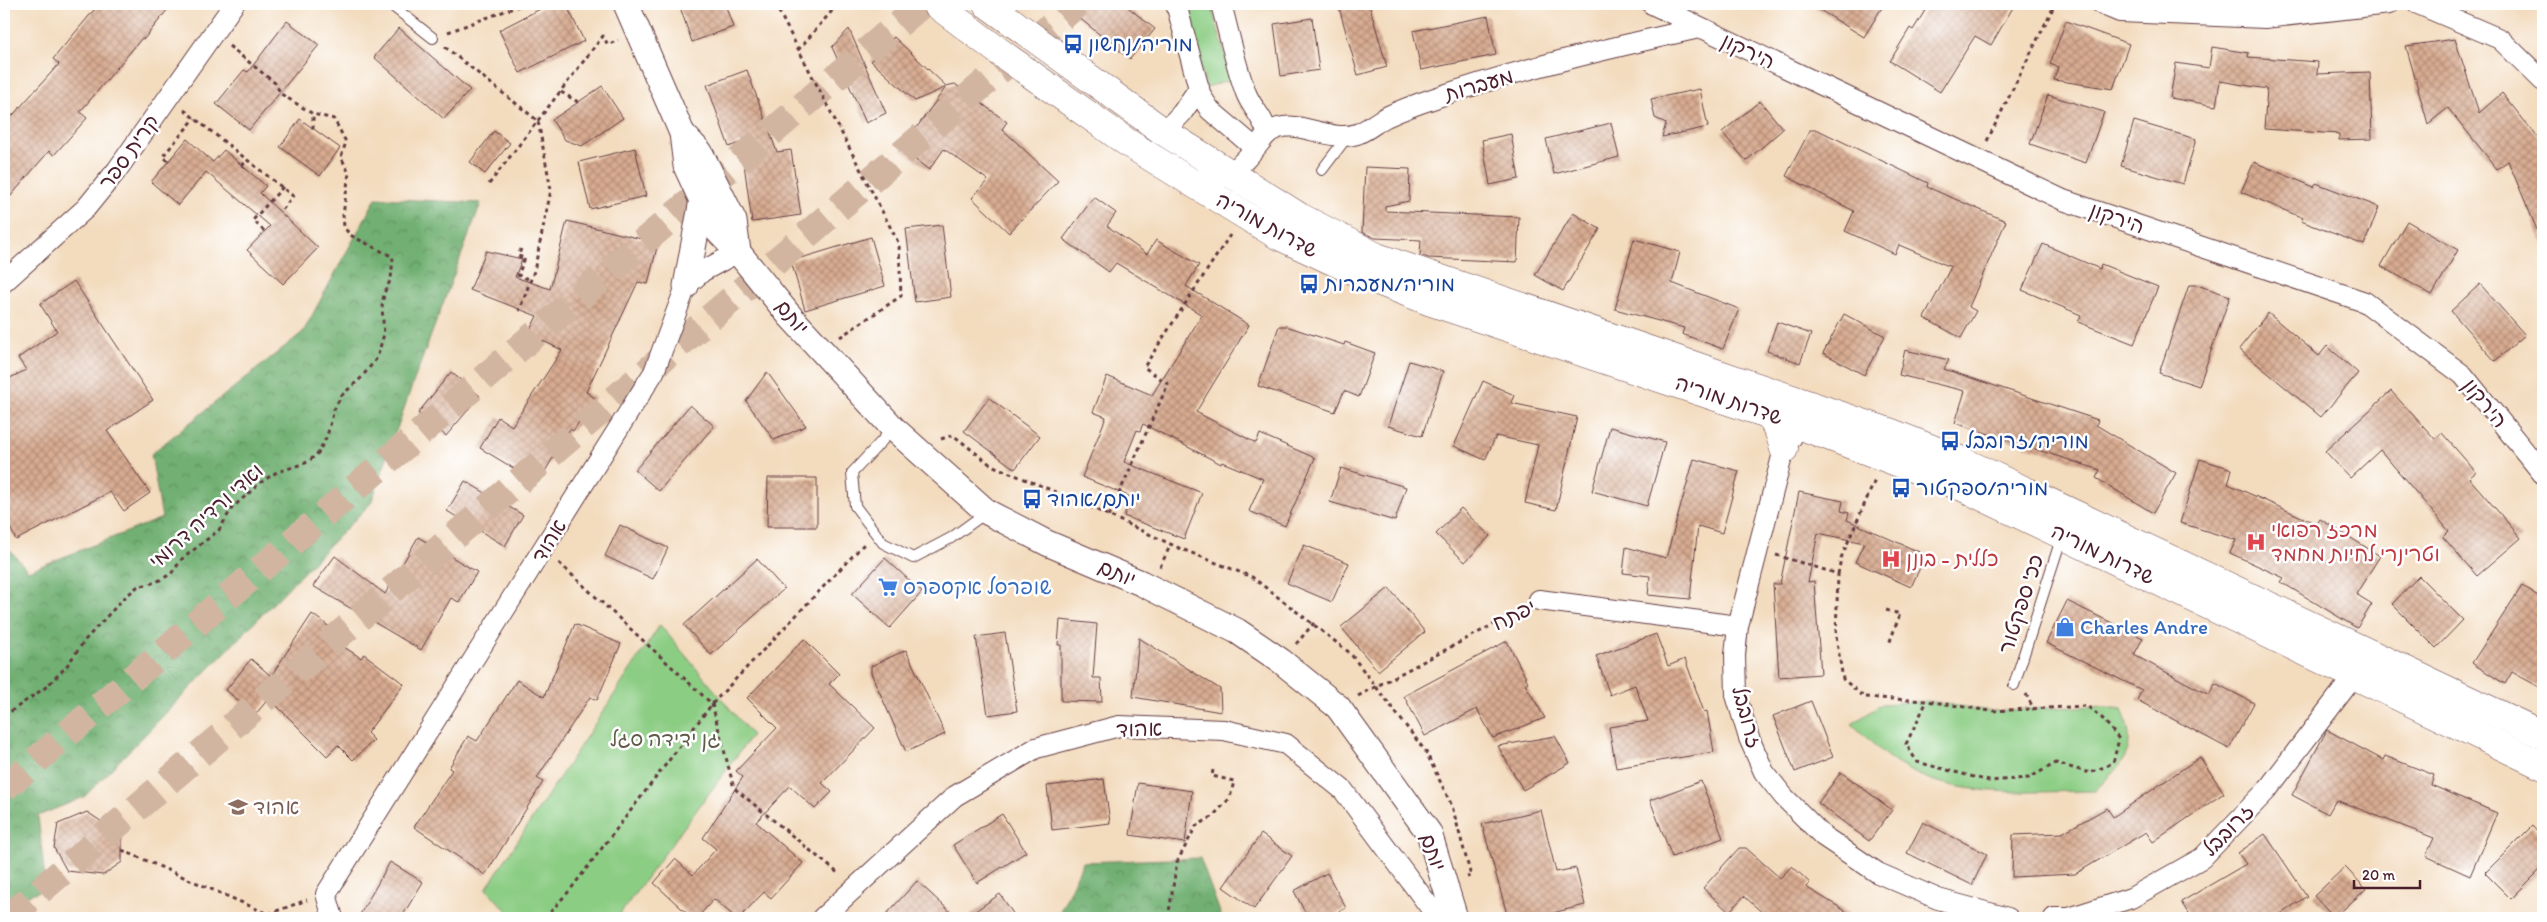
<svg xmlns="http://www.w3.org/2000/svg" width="2547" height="922" font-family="Itim,'Playpen Sans Hebrew',sans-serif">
<defs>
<pattern id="forest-crowns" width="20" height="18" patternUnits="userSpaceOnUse" patternTransform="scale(1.25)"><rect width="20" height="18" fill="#71b072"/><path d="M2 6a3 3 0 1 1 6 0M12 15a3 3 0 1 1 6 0" fill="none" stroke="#5f8f5e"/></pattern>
<pattern id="building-cross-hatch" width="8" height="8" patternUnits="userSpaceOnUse" patternTransform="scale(1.25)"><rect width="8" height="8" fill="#d8ac91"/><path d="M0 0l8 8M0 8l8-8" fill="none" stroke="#b18b77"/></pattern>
</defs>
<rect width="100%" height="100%" fill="#fff"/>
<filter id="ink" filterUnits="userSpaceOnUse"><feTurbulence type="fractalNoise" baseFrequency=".02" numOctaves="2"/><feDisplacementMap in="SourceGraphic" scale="10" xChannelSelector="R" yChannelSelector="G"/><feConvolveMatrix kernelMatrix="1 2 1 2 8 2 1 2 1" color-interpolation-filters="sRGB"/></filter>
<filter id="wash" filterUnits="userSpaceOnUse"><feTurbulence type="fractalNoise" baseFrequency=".0096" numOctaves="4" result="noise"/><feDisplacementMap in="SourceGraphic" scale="20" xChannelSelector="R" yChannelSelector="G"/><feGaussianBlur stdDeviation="1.12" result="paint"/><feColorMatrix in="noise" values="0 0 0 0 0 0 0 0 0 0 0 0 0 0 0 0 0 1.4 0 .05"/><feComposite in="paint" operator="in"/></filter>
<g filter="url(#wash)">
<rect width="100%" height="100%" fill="#f3dbbe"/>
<g fill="url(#forest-crowns)" stroke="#5e684e">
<polygon points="376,198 481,203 413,383 371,503 84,797 38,816 46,889 4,903 4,543 28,571 162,518 151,454 303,332"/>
<polygon points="1200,858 1222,918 1057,918 1083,862"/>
</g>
<g fill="#8ccd84" stroke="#6b7658">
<polygon points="1184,4 1211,4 1232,80 1206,87"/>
<polygon points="660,625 752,735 617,918 514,918 486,889"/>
<path d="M1927 701 1990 711 2095 706 2122 709C2139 752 2124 761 2095 791 2031 791 1954 800 1898 764 1881 754 1867 737 1852 724L1882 704Z"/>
</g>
<g id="blocks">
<g fill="url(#building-cross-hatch)">
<polygon points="99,4 172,4 144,39 142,38 80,112 87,118 54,155 49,151 4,204 4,125 59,64 53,59"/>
<polygon points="550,4 566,4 584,41 520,73 499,30"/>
<polygon points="679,4 725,4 733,27 692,42"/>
<polygon points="1062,4 1124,4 1155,29 1130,59"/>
<polygon points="1338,4 1369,4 1387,67 1358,75"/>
<polygon points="1810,4 1884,4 1864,37"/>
<polygon points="1929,4 2015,4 1991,45 1975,36 1940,92 1890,61 1910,28 1913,30"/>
<polygon points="1488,16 1496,55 1421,70 1413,31"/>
<polygon points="1312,18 1319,70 1281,76 1274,24"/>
<polygon points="287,21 319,45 249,130 216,104 244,70 248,72"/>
<polygon points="2066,21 2129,44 2113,89 2054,80 2058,67 2050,64"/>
<polygon points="399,28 470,90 444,119 374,57"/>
<polygon points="849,29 886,113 866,123 832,47"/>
<polygon points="894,37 946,86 955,84 1007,122 1002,129 1058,181 1009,233 972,198 988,180 944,149 929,170 901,149 946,87 915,101 871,61"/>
<polygon points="2455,39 2479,113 2502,93 2543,144 2543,244 2508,161 2497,169 2448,108 2428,124 2406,46"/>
<polygon points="2212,47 2249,53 2248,57 2318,62 2317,74 2370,72 2372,139 2339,140 2339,134 2264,129 2267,89 2220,81 2216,106 2170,98 2176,63 2209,68"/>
<polygon points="747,70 777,152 791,150 801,215 752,222 741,142 729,147 707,85"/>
<polygon points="602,86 623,118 582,146 565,140 552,120"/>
<polygon points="1700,89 1708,127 1662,137 1666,123 1655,118 1651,99"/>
<polygon points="2048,95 2104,112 2086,163 2030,144"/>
<polygon points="1760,101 1783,129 1746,161 1722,132"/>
<polygon points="300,119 340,148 320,176 280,147"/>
<polygon points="2134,121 2196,139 2183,184 2121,166"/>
<polygon points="1611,123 1619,157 1554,174 1546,139"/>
<polygon points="1810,130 1818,130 1928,183 1927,187 2006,221 1969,307 1976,311 1961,338 1924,318 1951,267 1899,245 1895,254 1845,231 1854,211 1786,176"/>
<polygon points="494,131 510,143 485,174 470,162"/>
<polygon points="1511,134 1519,179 1490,185 1482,140"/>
<polygon points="187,139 213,162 224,150 266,186 260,193 318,248 283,284 247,250 270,226 206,172 178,205 151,182"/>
<polygon points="635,148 646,196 590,209 579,162"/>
<polygon points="2254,162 2314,187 2316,183 2379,207 2364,245 2301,221 2303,218 2241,192"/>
<polygon points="1365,167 1410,169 1409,201 1385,206 1385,211 1519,217 1517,262 1428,258 1420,255 1421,240 1375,238 1362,232"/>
<polygon points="1094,197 1116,213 1107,226 1147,254 1156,240 1199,265 1186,286 1249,325 1196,412 1256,443 1260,434 1315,458 1285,526 1249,511 1263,479 1222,462 1221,464 1143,424 1140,431 1137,430 1124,462 1202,493 1184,539 1124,516 1131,497 1082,477 1106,417 1093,412 1107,376 1152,395 1202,315 1116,263 1109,272 1063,239"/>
<polygon points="1573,213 1600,229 1563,291 1535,275"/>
<polygon points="567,221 658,243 648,284 638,282 586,392 595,398 573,431 570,429 538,483 480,448 498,417 512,426 562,350 528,334 537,316 470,290 486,251 522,259 515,277 550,289"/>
<polygon points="2407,221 2458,250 2432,295 2381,266"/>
<polygon points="942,225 951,297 915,302 906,229"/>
<polygon points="871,237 885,286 805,310 791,261"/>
<polygon points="1634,239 1680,252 1672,283 1739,309 1723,349 1682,334 1684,328 1615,309"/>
<polygon points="2043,244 2100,269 2101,264 2158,287 2134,344 2078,322 2081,315 2022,290"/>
<polygon points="74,281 153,400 107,431 150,493 124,511 110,492 16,540 4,515 4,381 26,370 18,358 57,331 40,304"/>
<polygon points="2480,284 2525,335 2495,361 2451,311"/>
<polygon points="2189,285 2197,285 2230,296 2199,386 2159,373"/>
<polygon points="2268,313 2319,356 2327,346 2358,373 2321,417 2239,349"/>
<polygon points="1844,314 1885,336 1864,375 1823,353"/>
<polygon points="1777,322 1811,334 1800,363 1767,351"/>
<polygon points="1279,326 1286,326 1344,345 1345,342 1375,353 1359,397 1344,391 1335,412 1258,386"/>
<polygon points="1905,350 1949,360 1944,369 2098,420 2096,425 2176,473 2153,513 2096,478 2100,470 1955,423 1965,391 1899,375"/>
<polygon points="1409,361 1443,371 1422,436 1388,426"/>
<polygon points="451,372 480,396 446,436 418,413"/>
<polygon points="767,372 806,426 774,440 746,401"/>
<polygon points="1483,381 1514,395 1511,403 1577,417 1556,510 1525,503 1538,445 1496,436 1485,460 1454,446"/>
<polygon points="2391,391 2435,439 2442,433 2476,472 2469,478 2521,538 2477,576 2443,537 2449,531 2380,450 2350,478 2325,451"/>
<polygon points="989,398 1040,436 1015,469 964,431"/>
<polygon points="690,405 714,426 659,491 635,470"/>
<polygon points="1610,427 1665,442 1647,506 1592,491"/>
<polygon points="1694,459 1739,471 1722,533 1698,526 1690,599 1648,595 1650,576 1623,573 1626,547 1666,558"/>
<polygon points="2200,459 2232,469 2228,484 2317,524 2320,519 2380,556 2356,594 2372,604 2357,628 2281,582 2284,578 2230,553 2236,540 2180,523"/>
<polygon points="1341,468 1406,487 1395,521 1330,502"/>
<polygon points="768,478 817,478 817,527 767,527"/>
<polygon points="465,481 523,515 505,546 447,511"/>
<polygon points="1799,492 1843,501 1841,511 1849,513 1847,520 1926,555 1911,587 1855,562 1864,543 1818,533 1808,582 1814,581 1821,674 1779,677 1773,584 1780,584"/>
<polygon points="1461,508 1490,536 1465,562 1436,534"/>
<polygon points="620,525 668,548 653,579 605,556"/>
<polygon points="418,537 477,572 459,602 451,598 421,650 313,586 335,556 385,594"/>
<polygon points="1304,545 1349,563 1332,602 1287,583"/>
<polygon points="885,558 922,592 890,628 852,594"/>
<polygon points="757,559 784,589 711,655 684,625"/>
<polygon points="2419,576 2463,620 2436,648 2392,604"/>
<polygon points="2522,586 2543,599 2543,689 2512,672 2505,684 2472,663"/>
<polygon points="1389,588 1425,632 1378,671 1341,627"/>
<polygon points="2067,601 2143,638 2134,655 2209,695 2215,683 2254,703 2229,749 2137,700 2142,690 2046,643"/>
<polygon points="312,614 335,631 330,638 361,658 364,654 404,684 367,733 374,740 353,760 338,745 327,756 269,698 255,715 226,690 251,659 271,676"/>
<polygon points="1060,620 1097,624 1093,678 1101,678 1102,702 1061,701 1061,645 1058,645"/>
<polygon points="575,624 621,644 597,700 590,697 537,778 543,782 485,875 414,827 452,770 449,768 468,736 477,741 517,680 544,697"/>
<polygon points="1005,633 1017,711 988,715 976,637"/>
<polygon points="1656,634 1668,666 1685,659 1704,712 1707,711 1714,752 1616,768 1609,727 1648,721 1635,685 1610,695 1596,656"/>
<polygon points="1139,638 1220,689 1221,712 1133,697"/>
<polygon points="804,639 839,674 829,684 875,728 822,783 832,792 815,809 790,786 756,822 803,863 771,898 764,892 739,918 736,918 714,899 697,918 692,918 654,883 675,859 693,875 716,849 703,838 743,777 736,771 777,728 747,698"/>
<polygon points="1507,641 1528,682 1525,684 1545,718 1493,738 1477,709 1425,736 1404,696"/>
<polygon points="906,650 945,734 906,752 871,673 871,666"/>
<polygon points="1811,701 1833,757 1795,772 1773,716"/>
<polygon points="2327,730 2383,760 2385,756 2434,775 2431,785 2497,813 2470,876 2426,856 2434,838 2336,800 2328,814 2292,795"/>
<polygon points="1555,736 1570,763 1523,790 1498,746"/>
<polygon points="2200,757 2224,793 2153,842 2146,832 2075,874 2012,877 2013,835 2062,833 2107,808 2113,817"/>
<polygon points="1841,772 1892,810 1869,841 1818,803"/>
<polygon points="1104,779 1110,823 1052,830 1047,786"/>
<polygon points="1701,781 1723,838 1672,857 1650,800"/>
<polygon points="1138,783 1192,791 1185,843 1130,835"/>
<polygon points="1541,810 1556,872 1576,868 1585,905 1532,918 1508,918 1482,824"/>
<polygon points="87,812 122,835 122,862 103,875 67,871 54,848 58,824"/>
<polygon points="1002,814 1026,852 977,883 953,845"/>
<polygon points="1923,822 1987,854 1972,885 1907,853"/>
<polygon points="2532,826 2543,838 2543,867 2511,899 2485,873"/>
<polygon points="1261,834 1292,856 1254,909 1223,887"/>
<polygon points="2265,834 2307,896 2275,918 2191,918 2181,902 2246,864 2238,853"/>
<polygon points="1739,848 1746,848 1780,878 1792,866 1810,883 1806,887 1857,918 1768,918 1744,896 1729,912 1703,888"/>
<polygon points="390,862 423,882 401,918 358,918"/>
<polygon points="2345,867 2366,889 2334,918 2314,896"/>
<polygon points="1327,873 1346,908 1327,918 1308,918 1294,891"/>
<polygon points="917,881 957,918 883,918"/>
<polygon points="1000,894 1016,918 965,918"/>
</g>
</g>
</g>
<g filter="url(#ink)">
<use href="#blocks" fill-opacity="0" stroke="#633b41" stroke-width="1"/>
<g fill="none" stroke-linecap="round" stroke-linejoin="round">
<g stroke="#d1b5a1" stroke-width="28" stroke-dasharray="28 14" stroke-linecap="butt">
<polyline points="4,788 922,4"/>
<polyline points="8,918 1077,4"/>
</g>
<defs>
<g id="service">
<polyline points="390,4 433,38"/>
<polyline points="1322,170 1347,137"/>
<polyline points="893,429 852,473 855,506 883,543 913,558 951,538 987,512"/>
<polyline points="2014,685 2062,536"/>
</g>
<g id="minor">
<polyline points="1176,4 1201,96 1210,110 1255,148"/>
<polyline points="1652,4 2063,200 2365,302 2463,375 2543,474"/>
<polyline points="2101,4 2120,12 2265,18 2389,4"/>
<polyline points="2418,4 2500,39 2543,81"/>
<polyline points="1164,132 1182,113 1199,88"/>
<path d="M1267 134C1293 113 1327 144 1357 134 1368 130 1376 122 1386 117 1401 110 1417 104 1432 99 1519 69 1610 48 1699 28"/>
<path d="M1188 178C1228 189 1244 161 1267 134 1265 119 1251 107 1246 93 1235 64 1229 33 1221 4"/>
<polyline points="4,282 86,208 117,170 234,4"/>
<polyline points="1792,437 1784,449 1738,626 1735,655 1736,695 1749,738 1764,772 1784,797 1823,836 1878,873 1938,899 2008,918"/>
<polyline points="1539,600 1738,626"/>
<polyline points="333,918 326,894 654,372 686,286 703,271 738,252"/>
<polyline points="822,918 955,796 1036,748 1119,726 1224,730 1286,744 1343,790 1438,918"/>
<polyline points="2054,918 2069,918 2131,898 2202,858 2267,790 2354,676"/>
</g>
<g id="tertiary">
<polyline points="626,4 682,133 686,166 714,227 738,252 789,315 893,428 987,512 1047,543 1141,583 1237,631 1281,661 1338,707 1429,833 1455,918"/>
<polyline points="682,133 700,152 734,221 738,252"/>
<polyline points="686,286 702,200"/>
</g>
<g id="primary">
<polyline points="936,4 1001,53 1128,143 1277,235 1365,276 1431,302 1788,421 1962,487 2543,766"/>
<polyline points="987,4 1164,132 1300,217 1377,257 1892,433 1960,460 2543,735"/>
<polyline points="1769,414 1779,432 1784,449"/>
</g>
</defs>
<use href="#service" stroke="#633b41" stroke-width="12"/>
<use href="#minor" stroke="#633b41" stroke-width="22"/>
<use href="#tertiary" stroke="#633b41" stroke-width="27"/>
<use href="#primary" stroke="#633b41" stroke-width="29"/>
<g stroke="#633b41" stroke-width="3" stroke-dasharray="4 4" stroke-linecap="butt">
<polyline points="775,4 899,244 901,296 840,337"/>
<polyline points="448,32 524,4"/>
<polyline points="229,46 275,83 281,94 313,114 313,129"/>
<polyline points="445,47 538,121 551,190 534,271 519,311"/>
<polyline points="798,50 838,4"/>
<polyline points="561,92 578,102"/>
<polyline points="184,110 293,196 282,210"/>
<polyline points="1987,141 2055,4"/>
<polyline points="168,161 163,156 195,118"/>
<polyline points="242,166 247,160"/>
<polyline points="489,184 603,36 608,45 618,40"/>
<polyline points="264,231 253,220 283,187"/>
<polyline points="521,249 518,256 525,258 518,275 531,280"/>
<polyline points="941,439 953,435 991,465 1082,503 1179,548 1252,577 1350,653 1426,752 1452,806 1471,876 1467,877"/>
<polyline points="1109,516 1168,384 1144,367 1230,235"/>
<polyline points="1776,555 1838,574 1836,636 1843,679 1864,697 1927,701 1990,711 2087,706 2103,719 2119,739 2113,763 2090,773 2056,763 2029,778 1989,781 1917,762 1906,744 1927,701"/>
<polyline points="559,563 712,704 734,788 839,874"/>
<polyline points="1160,567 1171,544"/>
<polyline points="1838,574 1841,558 1875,480"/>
<polyline points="1886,610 1900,614 1889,644"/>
<polyline points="1296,644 1314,623"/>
<polyline points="2026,694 2034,710"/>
<polyline points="1358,696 1521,610"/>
<polyline points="4,716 46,687 66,667 85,640 123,599 137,587 156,582 171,574 182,559 219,530 232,508 260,483 275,473 308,462 318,453 327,436 334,410 341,396 361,378 377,358 384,334 382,307 384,293 391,279 393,257 350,235 344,227 343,215 349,173 341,157 346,142 334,119 313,114"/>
<polyline points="122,850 268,914 307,900"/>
<polyline points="545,918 570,890 712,704 864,544"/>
<polyline points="1168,918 1177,862 1196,826 1212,817 1230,798 1234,781 1212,776 1213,770"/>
</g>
<use href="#service" stroke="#fff" stroke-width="10"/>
<use href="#minor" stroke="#fff" stroke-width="20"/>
<use href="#tertiary" stroke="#fff" stroke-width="25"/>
<use href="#primary" stroke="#fff" stroke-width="28"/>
</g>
</g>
<defs>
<symbol id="bus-bare" viewBox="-9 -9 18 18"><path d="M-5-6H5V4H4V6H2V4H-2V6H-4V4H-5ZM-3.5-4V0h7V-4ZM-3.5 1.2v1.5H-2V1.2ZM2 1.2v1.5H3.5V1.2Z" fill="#1a4fb4" stroke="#fff" stroke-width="2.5" paint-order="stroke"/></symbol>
<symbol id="hospital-bare" viewBox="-9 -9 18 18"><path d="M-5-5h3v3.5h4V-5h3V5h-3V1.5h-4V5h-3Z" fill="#e0444e" stroke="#fff" stroke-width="2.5" paint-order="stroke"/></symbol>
<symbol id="supermarket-bare" viewBox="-9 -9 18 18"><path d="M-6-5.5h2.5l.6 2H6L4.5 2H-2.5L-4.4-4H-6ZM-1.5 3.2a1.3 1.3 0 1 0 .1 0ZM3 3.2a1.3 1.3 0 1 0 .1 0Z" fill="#3f7fe0" stroke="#fff" stroke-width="2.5" paint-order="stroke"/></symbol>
<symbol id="shop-bare" viewBox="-9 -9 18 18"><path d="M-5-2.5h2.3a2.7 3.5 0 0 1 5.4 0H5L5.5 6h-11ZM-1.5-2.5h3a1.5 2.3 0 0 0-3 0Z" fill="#3f7fe0" stroke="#fff" stroke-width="2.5" paint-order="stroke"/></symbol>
<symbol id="school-bare" viewBox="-9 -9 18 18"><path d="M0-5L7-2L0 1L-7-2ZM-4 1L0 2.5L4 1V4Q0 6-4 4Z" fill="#8d6e63" stroke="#fff" stroke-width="2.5" paint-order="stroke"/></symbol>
</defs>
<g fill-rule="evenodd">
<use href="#bus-bare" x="1059" y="30" width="28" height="28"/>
<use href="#bus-bare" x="1295" y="270" width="28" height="28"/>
<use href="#bus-bare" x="1936" y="427" width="28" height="28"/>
<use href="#bus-bare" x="1887" y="474" width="28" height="28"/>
<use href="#bus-bare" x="1018" y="485" width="28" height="28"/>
<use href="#hospital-bare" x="2242" y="528" width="28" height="28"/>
<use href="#hospital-bare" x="1877" y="545" width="28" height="28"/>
<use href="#supermarket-bare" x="874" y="573" width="28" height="28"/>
<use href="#shop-bare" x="2051" y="613" width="28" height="28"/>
<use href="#school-bare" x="224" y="793" width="28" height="28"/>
</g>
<g text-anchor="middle" stroke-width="5" stroke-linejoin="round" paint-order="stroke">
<g font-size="21" fill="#164399" stroke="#fff" text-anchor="start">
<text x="1088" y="51">מוריה/נחשון</text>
<text x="1324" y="291">מוריה/מעברות</text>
<text x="1965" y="448">מוריה/זרובבל</text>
<text x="1916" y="495">מוריה/ספקטור</text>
<text x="1047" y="506">יותם/אהוד</text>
</g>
<g font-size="21" fill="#4a1f2b" stroke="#fff">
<text transform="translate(1748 51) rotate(25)" y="7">הירקון</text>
<text transform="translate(1479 85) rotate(-16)" y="7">מעברות</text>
<text transform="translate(129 152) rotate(-54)" y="7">קרית ספר</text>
<text transform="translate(2117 218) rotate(19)" y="7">הירקון</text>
<text transform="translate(1267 225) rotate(29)" y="7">שדרות מוריה</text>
<text transform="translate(792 317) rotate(49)" y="7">יותם</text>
<text transform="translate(1729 400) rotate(19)" y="7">שדרות מוריה</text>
<text transform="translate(2485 403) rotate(51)" y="7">הירקון</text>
<text transform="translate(206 516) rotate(-42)" y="7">ואדי ורדיה דרומי</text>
<text transform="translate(549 541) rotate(-58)" y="7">אהוד</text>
<text transform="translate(2103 554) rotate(26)" y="7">שדרות מוריה</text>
<text transform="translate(1117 573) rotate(23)" y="7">יותם</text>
<text transform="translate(2021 604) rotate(-72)" y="7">ככ' ספקטור</text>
<text transform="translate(1514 615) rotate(-25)" y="7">יפתח</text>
<text transform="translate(1747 717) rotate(75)" y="7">זרובבל</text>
<text transform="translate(1139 729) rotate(-1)" y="7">אהוד</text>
<text transform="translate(2228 830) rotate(-46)" y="7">זרובבל</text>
<text transform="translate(1433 852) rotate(70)" y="7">יותם</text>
</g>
<g font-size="21" fill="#be3a42" stroke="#fff" text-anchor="start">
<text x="2271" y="537">מרכז רפואי<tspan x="2271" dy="24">וטרינרי לחיות מחמד</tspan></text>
<text x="1906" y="566">כללית - בונן</text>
</g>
<g font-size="21" fill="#366cbe" stroke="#fff" text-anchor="start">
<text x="903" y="594">שופרסל אקספרס</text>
<text x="2080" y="634">Charles Andre</text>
</g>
<g font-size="21" fill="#615c4a" stroke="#fff">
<text x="665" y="746">גן ידידה סגל</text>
</g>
<g font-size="21" fill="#785e54" stroke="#fff" text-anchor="start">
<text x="253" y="814">אהוד</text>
</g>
</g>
<rect width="2547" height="922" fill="none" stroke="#fff" stroke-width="20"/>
<path d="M2354 880v8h66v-8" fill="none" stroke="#4a1f2b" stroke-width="2.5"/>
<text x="2362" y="880" font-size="15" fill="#4a1f2b" stroke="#ffffff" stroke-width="4" paint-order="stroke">20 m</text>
</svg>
